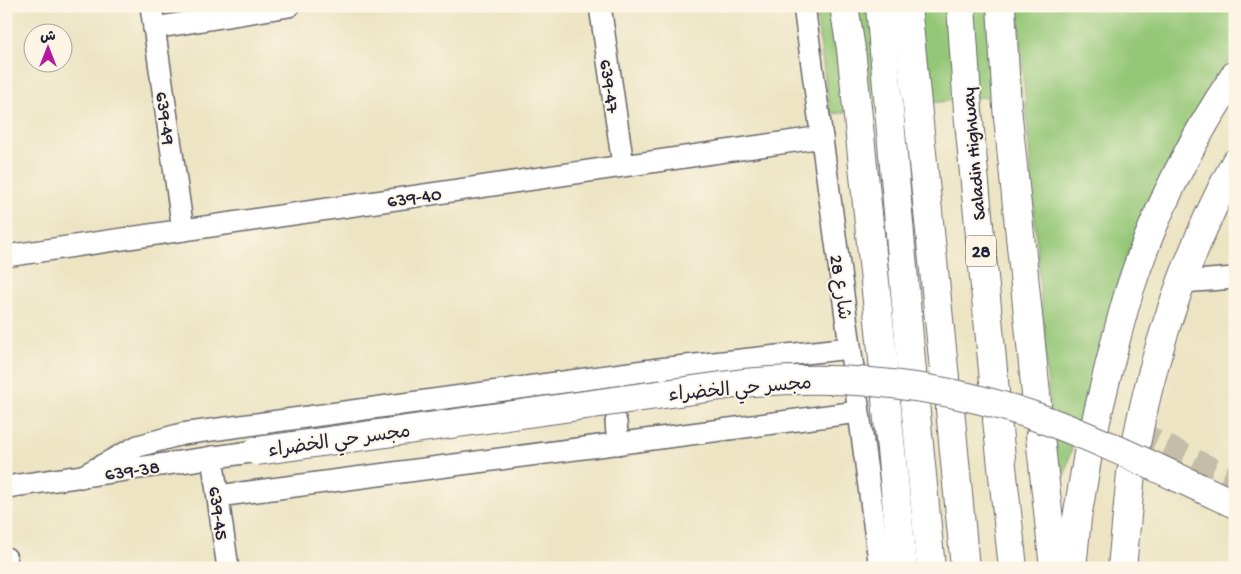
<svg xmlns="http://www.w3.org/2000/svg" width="1241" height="574" font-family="'Gochi Hand','Playpen Sans Arabic',sans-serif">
<rect width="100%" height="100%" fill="#fcf5e5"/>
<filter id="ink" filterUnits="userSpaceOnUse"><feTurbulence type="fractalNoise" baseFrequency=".02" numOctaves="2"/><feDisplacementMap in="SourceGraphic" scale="10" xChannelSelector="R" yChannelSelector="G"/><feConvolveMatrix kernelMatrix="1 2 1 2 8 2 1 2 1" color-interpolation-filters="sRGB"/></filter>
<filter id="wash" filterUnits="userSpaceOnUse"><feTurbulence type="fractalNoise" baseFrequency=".0096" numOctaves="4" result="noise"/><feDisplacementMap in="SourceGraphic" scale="20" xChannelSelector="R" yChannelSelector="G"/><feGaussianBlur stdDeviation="1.12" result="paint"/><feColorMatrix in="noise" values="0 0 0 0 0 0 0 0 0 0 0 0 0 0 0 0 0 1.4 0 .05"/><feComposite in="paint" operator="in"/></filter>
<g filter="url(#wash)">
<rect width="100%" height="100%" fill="#ece4c3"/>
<g fill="#94c777" stroke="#5b7459">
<polygon points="815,6 1015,6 1021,93 830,114"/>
<polygon points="1018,6 1235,6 1235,52 1188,127 1134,238 1112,300 1057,503"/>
</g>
<g id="blocks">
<polygon fill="#cab0f9" points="1232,326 1235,326 1235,374 1233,374"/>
</g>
</g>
<g filter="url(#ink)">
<use href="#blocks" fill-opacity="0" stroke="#69666b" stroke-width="1"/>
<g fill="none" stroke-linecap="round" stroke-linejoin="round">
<polyline stroke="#c4bda8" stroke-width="21" stroke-dasharray="21 11" stroke-linecap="butt" points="1138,431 1235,479"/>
<defs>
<g id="minor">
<polyline points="151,6 183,230"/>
<polyline points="600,6 623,165"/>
<polyline points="804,6 880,568"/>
<polyline points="154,28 289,6"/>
<polyline points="6,256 822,137"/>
<polyline points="1182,282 1235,278"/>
<polyline points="616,422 618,444"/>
<polyline points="212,457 228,568"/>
<polyline points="81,477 138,446 182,434 659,369 850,348"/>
<polyline points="6,487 257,451"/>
<polyline points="218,496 858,412"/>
<polyline points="6,558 8,568"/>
</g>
<g id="tertiary">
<path d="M1136 444C1155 346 1188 251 1235 163"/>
<polyline points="1122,568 1131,473"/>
</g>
<g id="motorway">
<polyline points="844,6 851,49 884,369"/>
<polyline points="880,6 912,372"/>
<polyline points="907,6 945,378"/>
<polyline points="961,6 968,111 995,391"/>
<polyline points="1001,6 1007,107 1037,404"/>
<polyline points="886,400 903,568"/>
<polyline points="915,403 931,568"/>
<polyline points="950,409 965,568"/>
<polyline points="997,420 1013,568"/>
<path d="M1095 425C1106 380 1116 334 1130 289 1154 214 1191 140 1235 75"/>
<polyline points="1040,436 1054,568"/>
<polyline points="1072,568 1077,518 1088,454"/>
</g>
</defs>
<use href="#minor" stroke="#69666b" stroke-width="24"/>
<use href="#tertiary" stroke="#69666b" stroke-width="30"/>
<use href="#motorway" stroke="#69666b" stroke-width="30"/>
<use href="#minor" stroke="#fff" stroke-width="21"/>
<use href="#tertiary" stroke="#fff" stroke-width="28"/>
<use href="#motorway" stroke="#fff" stroke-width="28"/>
<defs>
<path id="tertiary-bridge" d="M257 451 743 383C841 374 940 383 1034 416 1103 440 1168 474 1235 504"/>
</defs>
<use href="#tertiary-bridge" stroke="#69666b" stroke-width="30" stroke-linecap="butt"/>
<use href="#tertiary-bridge" stroke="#fff" stroke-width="28"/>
</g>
</g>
<g text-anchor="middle" stroke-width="4" stroke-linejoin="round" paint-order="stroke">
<rect fill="#fcf5e5" stroke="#63616e" stroke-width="1" x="966" y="235.5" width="30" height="31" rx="4"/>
<g font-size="18" font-weight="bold" fill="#22223b">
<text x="981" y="257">28</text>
</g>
<g font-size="19" fill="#22223b" stroke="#fcf5e5">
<text transform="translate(611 86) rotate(82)" y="7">639-47</text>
<text transform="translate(167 118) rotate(82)" y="7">639-49</text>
<text transform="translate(972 154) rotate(-95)" y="7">Saladin Highway</text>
<text transform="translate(414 196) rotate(-8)" y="7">639-40</text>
<text transform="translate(842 287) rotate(82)" y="7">شارع 28</text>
<text transform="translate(740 387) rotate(-5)" y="7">مجسر حي الخضراء</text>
<text transform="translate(339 439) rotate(-8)" y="7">مجسر حي الخضراء</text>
<text transform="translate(132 469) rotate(-8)" y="7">639-38</text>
<text transform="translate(220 513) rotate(82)" y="7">639-45</text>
</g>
</g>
<rect width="1241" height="574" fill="none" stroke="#fcf5e5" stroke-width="25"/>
<g transform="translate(48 48)"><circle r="24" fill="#fcf5e5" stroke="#a5a1a1"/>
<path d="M0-4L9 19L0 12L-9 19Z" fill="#b5179e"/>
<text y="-8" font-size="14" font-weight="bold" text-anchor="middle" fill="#22223b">ش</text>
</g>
</svg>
